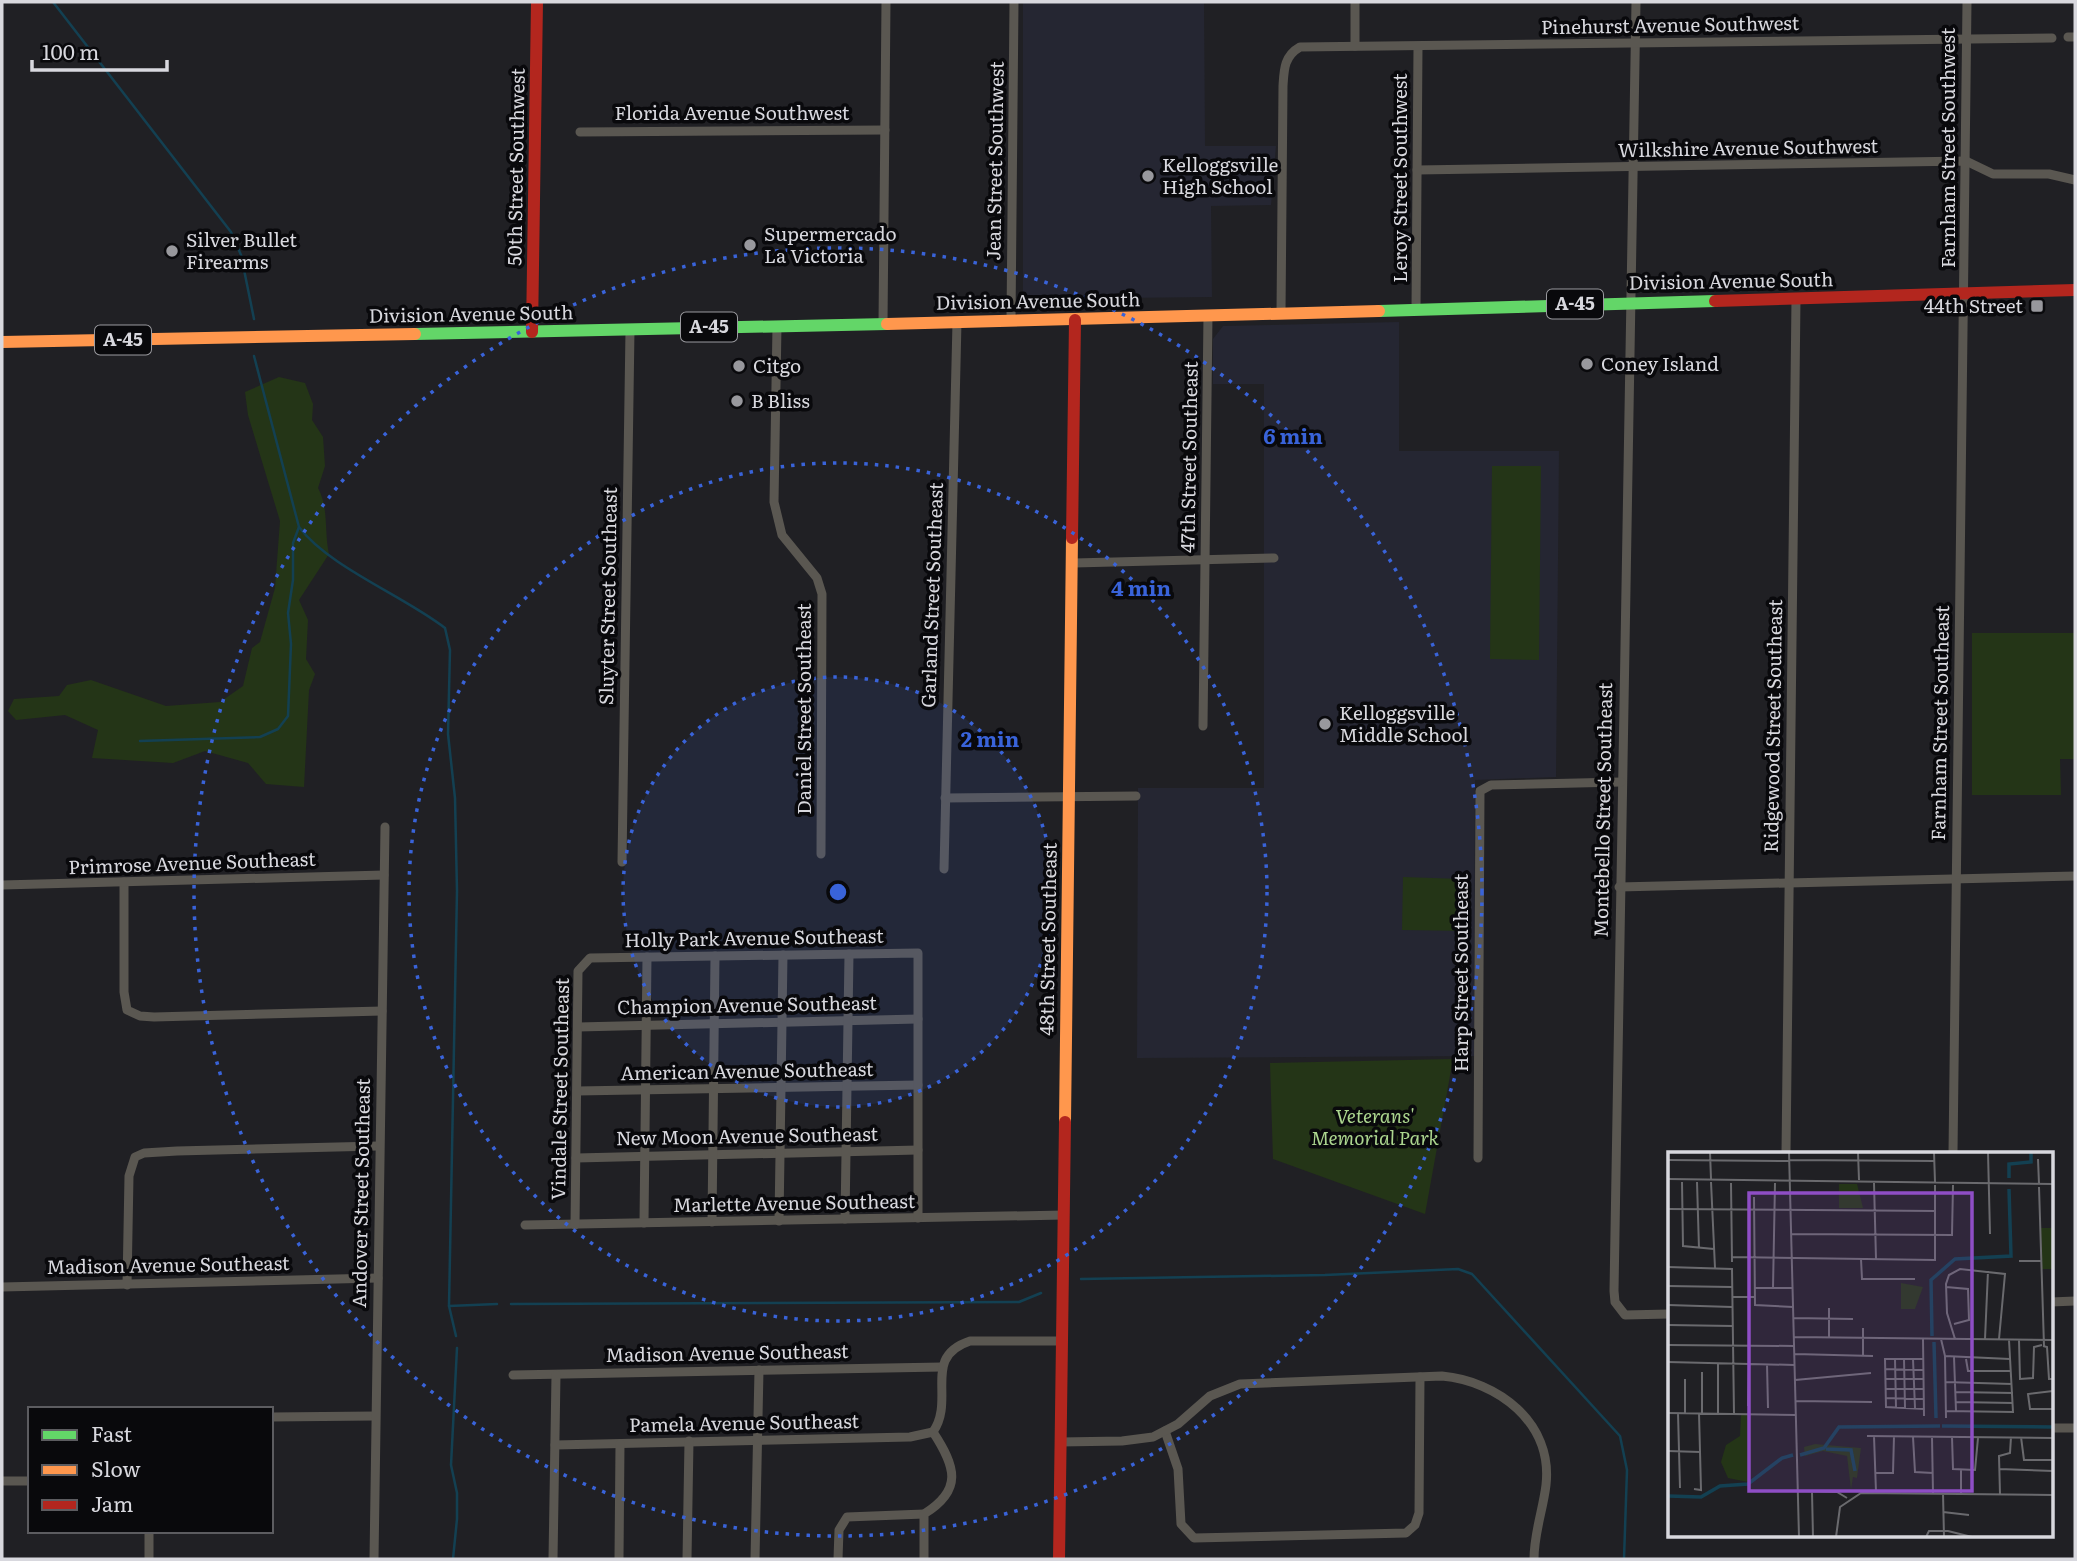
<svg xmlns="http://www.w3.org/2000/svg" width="2077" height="1561" font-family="Literata,serif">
<rect width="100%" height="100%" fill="#202024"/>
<g fill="#252632">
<polygon points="1023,2 1204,2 1205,146 1276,146 1271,205 1211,206 1212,297 1023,299"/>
<polygon points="1399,322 1399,451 1559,451 1556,777 1475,780 1474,1056 1137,1058 1138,788 1264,788 1264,384 1213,384 1213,339 1223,326"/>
</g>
<g fill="#243517">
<path d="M279 377 305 383 313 404 312 420 323 437 325 466 318 488C329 508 324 532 329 554L299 600 308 620 306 659 315 674 309 690 304 787 266 784 248 763 205 751 173 763 92 758 98 730 65 715 16 720 8 711 14 699 59 696 67 685 91 680 166 706 220 702 243 686 252 648 260 642 275 588 280 521 248 415 245 392Z"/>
<polygon points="1492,466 1541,466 1539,660 1490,659"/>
<polygon points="1972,633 2075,633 2075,759 2060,759 2061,795 1972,795"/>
<polygon points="1403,877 1462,879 1462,910 1467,910 1467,931 1402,930"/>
<polygon points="1453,1059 1425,1214 1273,1159 1270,1063"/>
</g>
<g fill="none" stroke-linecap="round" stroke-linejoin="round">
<g stroke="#134052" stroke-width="2.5">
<polyline points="53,2 231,232 241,255 254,319"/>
<path d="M254 356 299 527C329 567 404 596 445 628L450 650 448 734 455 798 457 891 449 1306 456 1336"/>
<polyline points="140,741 260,737 278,729 288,716 291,644 288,613 293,580 293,543 299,527"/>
<polyline points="1081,1279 1325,1275 1458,1269 1472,1274 1620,1436 1627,1470 1624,1559"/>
<polyline points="511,1304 1019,1302 1041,1293"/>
<polyline points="449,1306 497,1304"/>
<polyline points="453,1559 457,1519 457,1493 451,1465 457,1348"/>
</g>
<g stroke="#5a5751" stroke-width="9">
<polyline points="1636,2 1614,1291 1615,1302 1625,1315 1669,1314"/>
<polyline points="2068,37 2075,37"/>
<polyline points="1355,46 1355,2"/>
<polyline points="580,132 885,130"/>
<polyline points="1417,170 1966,161 1993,174 2049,174 2075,180"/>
<polyline points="1416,309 1418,47"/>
<path d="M1281 313 1283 86C1284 70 1284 56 1300 47L2052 38"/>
<polyline points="1011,320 1014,2"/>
<polyline points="883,324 886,2"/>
<polyline points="777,326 774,502 782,535 817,578 822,594 821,854"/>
<polyline points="1074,563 1274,558"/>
<polyline points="1203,726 1208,315"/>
<polyline points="945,798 1136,796"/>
<polyline points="622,862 630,330"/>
<polyline points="944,869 957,322"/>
<polyline points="124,882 124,992 127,1010 140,1016 154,1017 382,1011"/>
<polyline points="2,885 384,875"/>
<polyline points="1619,887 2075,876"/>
<polyline points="578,1027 918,1019"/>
<polyline points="577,1091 918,1085"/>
<polyline points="1786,1153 1796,299"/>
<polyline points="1953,1153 1967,2"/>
<polyline points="576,1158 918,1150"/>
<polyline points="1478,1158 1480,791 1491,785 1621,782"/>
<polyline points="845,1219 849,954"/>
<polyline points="779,1221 783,955"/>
<polyline points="712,1222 715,956"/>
<polyline points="644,1223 647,957"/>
<polyline points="525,1225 1064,1215"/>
<polyline points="575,1225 578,971 590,958 918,953 918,1218"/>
<polyline points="127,1285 129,1176 135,1157 144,1153 177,1151 378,1146"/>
<polyline points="2,1287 378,1278"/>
<polyline points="2051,1302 2075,1301"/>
<polyline points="513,1375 942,1367"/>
<polyline points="271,1417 375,1416"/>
<polyline points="2051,1428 2075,1428"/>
<polyline points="1165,1431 1178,1469 1181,1524 1194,1538 1406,1533 1415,1525 1419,1513 1420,1377"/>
<path d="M1060 1442 1122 1441 1153 1437 1178 1424 1210 1396 1240 1384 1442 1376C1497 1381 1553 1422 1546 1485 1543 1510 1534 1533 1534 1559"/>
<polyline points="555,1445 910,1437 933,1432"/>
<polyline points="2,1481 30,1481"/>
<polyline points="149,1559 149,1531"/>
<polyline points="374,1559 385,827"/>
<polyline points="553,1559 556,1375"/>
<polyline points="619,1559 620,1444"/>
<polyline points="687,1559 689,1441"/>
<polyline points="755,1559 759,1370"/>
<polyline points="838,1559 839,1530 847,1517 924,1514"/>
<path d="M924 1559V1514C963 1490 956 1467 933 1432 956 1399 921 1357 970 1341H1061"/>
</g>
<g stroke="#63d668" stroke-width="12">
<polyline points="1379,311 1715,301"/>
<polyline points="415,334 887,324"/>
</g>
<g stroke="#ff974d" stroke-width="12">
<polyline points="887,324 1379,311"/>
<polyline points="2,342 415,334"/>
<polyline points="1065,1122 1072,538"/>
</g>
<g stroke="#b3261e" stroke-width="12">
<polyline points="1715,301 2075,290"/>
<polyline points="532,332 537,2"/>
<polyline points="1072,538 1075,320"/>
<polyline points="1059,1559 1065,1122"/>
</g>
</g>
<circle cx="838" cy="892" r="215" fill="#3963d9" fill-opacity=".12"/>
<g fill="none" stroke="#3963d9" stroke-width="3.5" stroke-dasharray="3.5 7">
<circle cx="838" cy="892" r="215"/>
<circle cx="838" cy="892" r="429"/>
<circle cx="838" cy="892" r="644"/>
</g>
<g fill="#98989d" stroke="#09090c" stroke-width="2.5">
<circle cx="1148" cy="176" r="7"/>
<circle cx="750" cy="245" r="7"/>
<circle cx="172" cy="251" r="7"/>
<rect x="2030" y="299" width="14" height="14" rx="3.5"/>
<circle cx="1587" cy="364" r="7"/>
<circle cx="739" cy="366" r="7"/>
<circle cx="737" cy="401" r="7"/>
<circle cx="1325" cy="724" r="7"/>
</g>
<g text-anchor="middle" stroke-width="7" stroke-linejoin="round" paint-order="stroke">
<g fill="#09090c" stroke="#9a9a9f" stroke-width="2">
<rect x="1547" y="289.5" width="56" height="29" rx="5"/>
<rect x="681" y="312.5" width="56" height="29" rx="5"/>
<rect x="95" y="325.5" width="56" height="29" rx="5"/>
</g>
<g font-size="18" font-weight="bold" fill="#d8d8de">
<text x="1575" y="310">A-45</text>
<text x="709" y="333">A-45</text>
<text x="123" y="346">A-45</text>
</g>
<g font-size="19" fill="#d8d8de" stroke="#09090c">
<text transform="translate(1670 25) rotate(-1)" y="7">Pinehurst Avenue Southwest</text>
<text x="732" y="120">Florida Avenue Southwest</text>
<text transform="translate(1748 148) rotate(-1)" y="7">Wilkshire Avenue Southwest</text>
<text transform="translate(1948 148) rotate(-90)" y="7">Farnham Street Southwest</text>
<text transform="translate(995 161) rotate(-89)" y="7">Jean Street Southwest</text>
<text transform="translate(516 167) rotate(-89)" y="7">50th Street Southwest</text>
<text transform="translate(1400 178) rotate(-90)" y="7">Leroy Street Southwest</text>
<text transform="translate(1731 281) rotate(-1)" y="7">Division Avenue South</text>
<text transform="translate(1038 301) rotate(-1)" y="7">Division Avenue South</text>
<text transform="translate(471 314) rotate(-1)" y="7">Division Avenue South</text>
<text transform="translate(1189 457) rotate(-89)" y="7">47th Street Southeast</text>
<text transform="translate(932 595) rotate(-88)" y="7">Garland Street Southeast</text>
<text transform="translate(608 596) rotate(-89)" y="7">Sluyter Street Southeast</text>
<text transform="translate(804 709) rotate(-90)" y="7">Daniel Street Southeast</text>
<text transform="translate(1940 723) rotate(-89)" y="7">Farnham Street Southeast</text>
<text transform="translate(1773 726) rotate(-89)" y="7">Ridgewood Street Southeast</text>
<text transform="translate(1603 810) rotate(-89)" y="7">Montebello Street Southeast</text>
<text transform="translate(192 863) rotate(-2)" y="7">Primrose Avenue Southeast</text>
<text transform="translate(754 938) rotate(-1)" y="7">Holly Park Avenue Southeast</text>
<text transform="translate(1048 939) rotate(-89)" y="7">48th Street Southeast</text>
<text transform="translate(1461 973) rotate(-90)" y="7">Harp Street Southeast</text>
<text transform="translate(747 1005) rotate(-1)" y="7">Champion Avenue Southeast</text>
<text transform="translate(747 1071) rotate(-1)" y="7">American Avenue Southeast</text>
<text transform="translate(560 1089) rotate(-89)" y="7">Vindale Street Southeast</text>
<text transform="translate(747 1136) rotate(-1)" y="7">New Moon Avenue Southeast</text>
<text transform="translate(361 1193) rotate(-89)" y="7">Andover Street Southeast</text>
<text transform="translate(794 1203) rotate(-1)" y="7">Marlette Avenue Southeast</text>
<text transform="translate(168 1265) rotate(-1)" y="7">Madison Avenue Southeast</text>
<text transform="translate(727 1353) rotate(-1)" y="7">Madison Avenue Southeast</text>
<text transform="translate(744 1423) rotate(-1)" y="7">Pamela Avenue Southeast</text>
</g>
<g font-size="19" fill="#d8d8de" stroke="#09090c" text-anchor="start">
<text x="1162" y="172">Kelloggsville<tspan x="1162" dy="22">High School</tspan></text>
<text x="764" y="241">Supermercado<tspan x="764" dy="22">La Victoria</tspan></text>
<text x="186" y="247">Silver Bullet<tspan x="186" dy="22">Firearms</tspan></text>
<text x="2023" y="313" text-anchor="end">44th Street</text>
<text x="1601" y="371">Coney Island</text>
<text x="753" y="373">Citgo</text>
<text x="751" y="408">B Bliss</text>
<text x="1339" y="720">Kelloggsville<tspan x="1339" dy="22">Middle School</tspan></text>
</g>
<g font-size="19" font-style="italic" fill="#acd68f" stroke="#09090c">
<text x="1375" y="1123">Veterans'<tspan x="1375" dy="22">Memorial Park</tspan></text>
</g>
</g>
<g transform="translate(1668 1152)">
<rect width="385" height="385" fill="#202024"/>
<path d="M171 32H189L195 56H171ZM373 76H385V117H374ZM233 131 255 135 247 157H233ZM73 262H81L80 330 60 326 53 310 58 293 72 284ZM147 292 193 296 189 326 185 325 183 338 179 304 155 299 137 304 136 295Z" fill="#243517"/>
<path fill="none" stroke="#134052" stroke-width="3.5" d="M341 26V12L363 10V0M264 184 263 128 287 107 343 104 341 37M266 190 268 266M274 274 385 275M158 297 183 298 187 319M132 303 156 296 171 275 272 274M0 344 33 345 52 334 80 332 114 306 125 303"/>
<path fill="none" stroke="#6a6a6e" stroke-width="2" d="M42 0 43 27M121 0 131 385M190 0 191 28M266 0 267 30M320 0 322 82M370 7 371 32M0 8 121 9M121 8 266 9M0 27 385 32M14 30 15 94 46 97M29 30 31 97M43 30 47 116M63 31 64 110M206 31 208 107M371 35 376 194M86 45 87 153 125 155M0 57 268 59M123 82 284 83 285 33M64 105 267 108V33M193 107 194 127H247M351 109H373M0 115 64 117 66 262M0 134 64 135M278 135 300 137 301 168 286 172M87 136H125M105 136 107 31M64 145H87M0 153 64 155M161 156V185M126 166 185 167M0 173 65 174M195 176V203M126 185 385 188M255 187 256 264M273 187 277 204 342 207M287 187 279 161 278 132 281 123 292 117 337 122 331 187M317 187 320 119M351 188 352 227 365 226 366 195 374 193M0 193 126 194M375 194 379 195 381 227H385M127 202 205 204M277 204 278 266M286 205 288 259M227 207 228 256M236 207 237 256M245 207 247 256M255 207H217L218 255 256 257M298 207 300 219H343M0 210 126 213M50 212V262M99 212 100 256M217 217 255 218M218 227H256M127 228 203 221M277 230 344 232M218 237H256M385 239 360 242 362 257H385M287 240 345 241M218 246 256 247M128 249 204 250M288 250 345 251M80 254 81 212M278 259 345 260 341 188M0 261 128 263M10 261 12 336M17 261V227M34 261V220M199 284 385 286M206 284 208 340M245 285 247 320 265 321M264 285 265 341M284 285 285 317 307 318 310 286M353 285 356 308H385M0 299 32 300M331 317 385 319M293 318V342M207 321H225L226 284M26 337 33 338 31 261M130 339 169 340 179 346M144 340 145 385M275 341 276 385M332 342 331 304 342 301 343 285M275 360 301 363M168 385 172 355 193 341 385 343M258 385 261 379H280L304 385"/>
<path fill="#8e4ec5" fill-opacity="0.15" stroke="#8e4ec5" stroke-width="3.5" d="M81 41H304V339H81Z"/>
<rect width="385" height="385" fill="none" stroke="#d8d8de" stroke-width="3.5"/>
</g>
<circle cx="838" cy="892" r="10" fill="#3963d9" stroke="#09090c" stroke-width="3.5"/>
<g font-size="21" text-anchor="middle" font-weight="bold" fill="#3963d9" stroke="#09090c" stroke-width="7" stroke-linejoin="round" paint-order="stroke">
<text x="1293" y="444">6 min</text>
<text x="1141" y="596">4 min</text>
<text x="990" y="747">2 min</text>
</g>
<rect width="2077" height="1561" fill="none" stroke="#d8d8de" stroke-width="7"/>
<rect x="28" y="1407" width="245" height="126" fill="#09090c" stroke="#5c5c60" stroke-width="2"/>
<rect x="42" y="1430" width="35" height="10" fill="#63d668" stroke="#5c5c60" stroke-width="2"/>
<text x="91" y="1442" font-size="21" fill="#d8d8de">Fast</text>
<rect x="42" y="1465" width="35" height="10" fill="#ff974d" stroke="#5c5c60" stroke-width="2"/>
<text x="91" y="1477" font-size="21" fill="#d8d8de">Slow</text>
<rect x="42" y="1500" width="35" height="10" fill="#b3261e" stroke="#5c5c60" stroke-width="2"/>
<text x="91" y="1512" font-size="21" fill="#d8d8de">Jam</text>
<path d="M32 60v10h135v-10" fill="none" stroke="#d8d8de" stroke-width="3.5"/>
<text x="42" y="60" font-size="21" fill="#d8d8de" stroke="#09090c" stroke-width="5" paint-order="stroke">100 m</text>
</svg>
